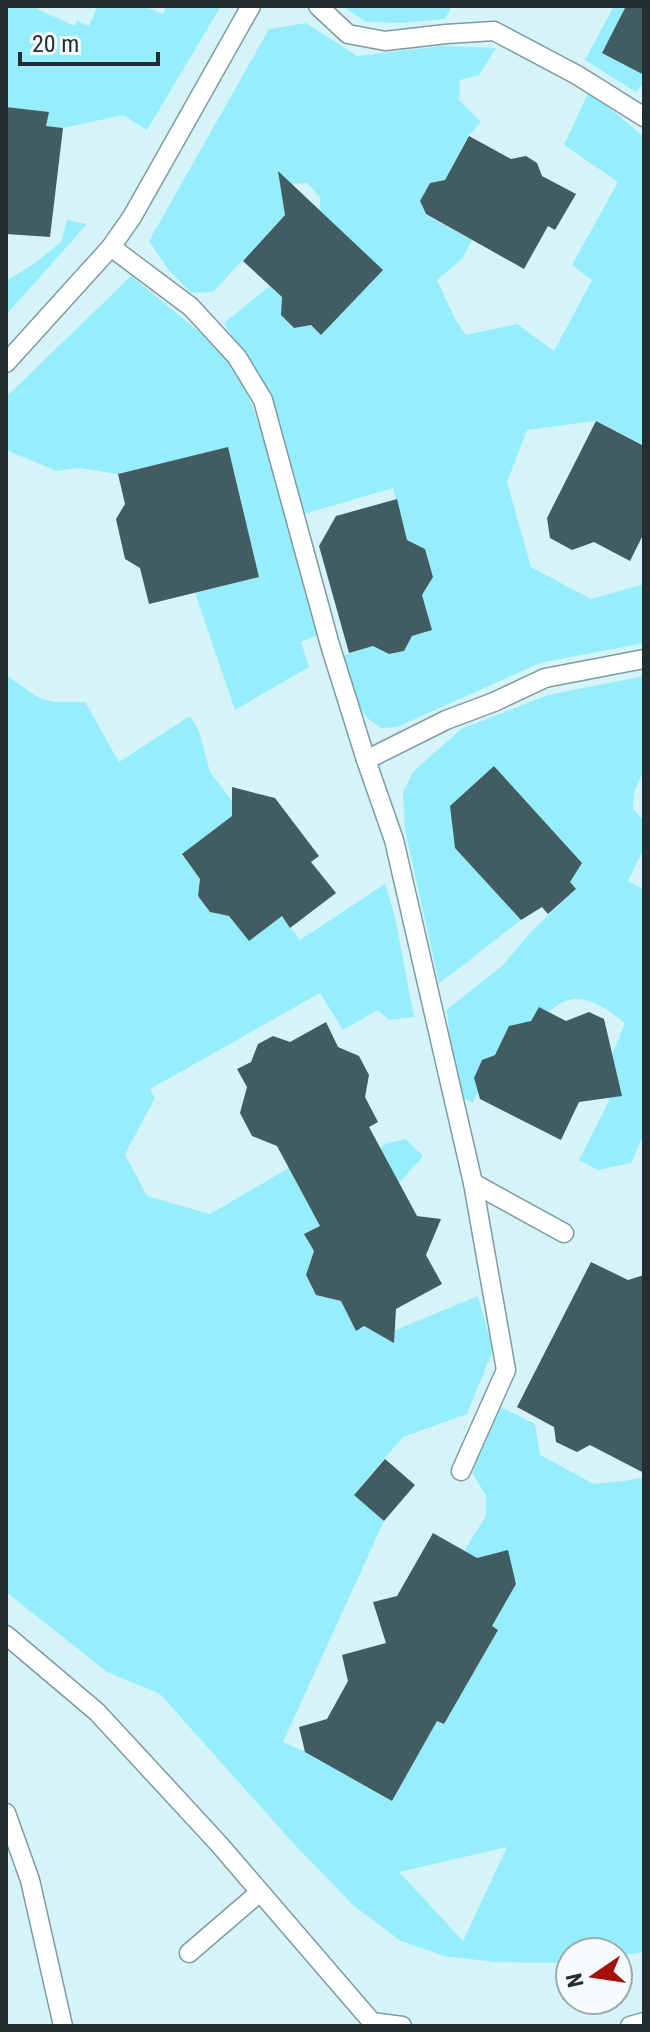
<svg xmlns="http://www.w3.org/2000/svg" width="650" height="2032" font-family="'Roboto Condensed',sans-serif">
<rect width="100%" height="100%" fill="#d5f4fa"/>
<g fill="#96eefd" fill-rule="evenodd">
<polygon points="6,6 38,6 37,9 75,26 77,21 89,26 98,6 143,6 163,14 167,6 221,6 147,130 123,115 63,128 46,126 48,112 6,107"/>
<polygon points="342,6 452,6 445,19 402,23 366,22"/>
<polygon points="614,6 626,6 602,53 644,75 644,82 636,92 585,60"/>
<polygon points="306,23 357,56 442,46 496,48 479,75 460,80 459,100 481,122 469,135 445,180 430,183 420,201 426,215 472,240 462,259 437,280 455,319 466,335 517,324 554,351 592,280 572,265 618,182 564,145 589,91 644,137 644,445 596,421 527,430 507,482 531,567 591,599 644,584 644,643 540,663 397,727 381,728 366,717 357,703 344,655 373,646 389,654 404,651 412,636 432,630 422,595 433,577 425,549 407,540 393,488 304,514 269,397 224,323 270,286 282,297 281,315 293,328 311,325 321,335 320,197 307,183 293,184 282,195 285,215 213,292 191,293 168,269 149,241 269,29"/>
<polygon points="67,220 87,224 6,315 6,281 35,263 61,242"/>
<polygon points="131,276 219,348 242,384 253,407 288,515 319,635 301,642 309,667 235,710 195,593 259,577 228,447 118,474 78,468 57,471 6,450 6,397"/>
<path d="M6 675 39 698 55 702H85L119 762 190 716 199 731 210 772 232 801V816L182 855 200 879 198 896 210 912 229 916 249 941 282 916 300 940 385 884 395 917 414 1017 389 1020 378 1010 343 1030 320 993 150 1089 155 1098 125 1154 147 1196 210 1214 289 1168 374 1151 388 1143 406 1139 423 1156 399 1183 305 1234 314 1251 306 1276 316 1295 341 1301 356 1330 364 1326 381 1336 478 1296 493 1350 467 1414 403 1437 354 1494 384 1521 283 1742 308 1753 392 1801 437 1721 444 1724 498 1630 492 1626 517 1581 464 1551 486 1516V1496L472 1472 501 1407 535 1424 540 1455 594 1484 624 1481 644 1477V1952L618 1956V1952H570V1961L554 1963 495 1962 444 1956 401 1941 353 1905 294 1844 160 1694 107 1672 6 1592ZM507 1847 463 1941 399 1872Z"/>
<path d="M644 676V770L634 792 633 809 644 821V848L628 881 644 890V1134L631 1163 598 1170 579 1160 609 1101 606 1070 625 1023C608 1010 588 993 565 1001 560 1003 554 1008 549 1012L539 1007C526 1031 508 1051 482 1060L474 1078 478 1091 473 1103 451 1092 448 1019 446 1010 502 966 532 931 576 889 570 882 582 863 494 766 452 823 455 847 521 920C494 940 468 963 439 983L405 830 403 792 413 772 461 729 548 695Z"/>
</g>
<g fill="#415d62">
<polygon points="626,6 644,6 644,75 602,53"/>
<polygon points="6,107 49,112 46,126 63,128 50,237 6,234"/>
<polygon points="469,136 511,159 526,156 537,163 542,176 576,194 555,230 548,226 524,269 426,214 420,201 430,183 445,180"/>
<polygon points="278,171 383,270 321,335 311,325 294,328 281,315 282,297 243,261 285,215"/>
<polygon points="596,421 644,446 644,533 630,561 594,542 572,550 550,538 547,518"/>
<polygon points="228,447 259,577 149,604 140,568 125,559 116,519 125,504 118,474"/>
<polygon points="397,499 407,540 425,549 433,577 422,595 432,630 412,636 404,651 389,654 373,646 349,653 319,546 336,516"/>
<polygon points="494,766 582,863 570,882 576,889 548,914 542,907 521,920 455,848 450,806"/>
<polygon points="232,787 275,798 319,856 311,862 336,893 290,928 282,916 249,941 229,916 210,912 198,896 200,879 182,854 232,816"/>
<polygon points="539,1007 566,1021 589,1012 604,1019 622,1096 579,1102 561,1140 480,1099 474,1078 482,1060 495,1055 509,1026 531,1021"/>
<polygon points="326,1022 338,1047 359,1056 369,1075 365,1097 378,1122 369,1127 417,1216 441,1219 426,1255 442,1284 396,1309 394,1343 364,1326 356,1331 341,1301 316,1295 306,1275 314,1251 304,1234 320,1226 277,1146 252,1136 240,1113 247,1087 237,1069 251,1062 258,1044 273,1036 290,1042"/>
<polygon points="591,1262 628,1280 644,1275 644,1473 590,1445 577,1452 556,1442 554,1427 517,1407"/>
<polygon points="385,1459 415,1485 384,1521 354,1495"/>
<polygon points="433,1533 477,1558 508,1550 516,1584 492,1626 498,1630 444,1724 437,1721 392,1801 305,1752 299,1727 327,1719 348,1681 342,1655 386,1643 373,1602 397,1596"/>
</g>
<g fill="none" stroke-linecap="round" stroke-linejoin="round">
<defs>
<g id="lane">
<polyline points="318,6 348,34 385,41 446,34 494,31 577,75 644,117"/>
<polyline points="111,247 191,307 237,357 263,400 330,645 366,760"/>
<polyline points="6,363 111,247 132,217 251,6"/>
<polyline points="473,1183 564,1233"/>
<polyline points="461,1471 506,1370 473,1183 394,840 366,760 446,720 494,702 545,678 644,659"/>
<polyline points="6,1635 97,1712 218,1843 372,2022 373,2026"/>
<polyline points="6,1813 30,1880 63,2026"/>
<polyline points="189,1953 260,1892"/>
<polyline points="372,2022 402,2026"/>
<polyline points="630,2026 644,2022"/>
</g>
</defs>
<use href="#lane" stroke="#7d9ba0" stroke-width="21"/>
<use href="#lane" stroke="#fff" stroke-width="18"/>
</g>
<rect width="650" height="2032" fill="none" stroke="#222e30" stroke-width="16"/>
<g transform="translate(594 1976) rotate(257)"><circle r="38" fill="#f6fcfd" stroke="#a1aaab" stroke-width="2"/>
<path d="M0-6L14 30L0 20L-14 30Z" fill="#a5110a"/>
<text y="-12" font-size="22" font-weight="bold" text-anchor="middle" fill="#222e30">N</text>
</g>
<path d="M20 52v12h138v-12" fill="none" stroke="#222e30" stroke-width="4"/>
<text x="32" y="52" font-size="24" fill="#222e30" stroke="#f6fcfd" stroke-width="6" paint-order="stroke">20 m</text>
</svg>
